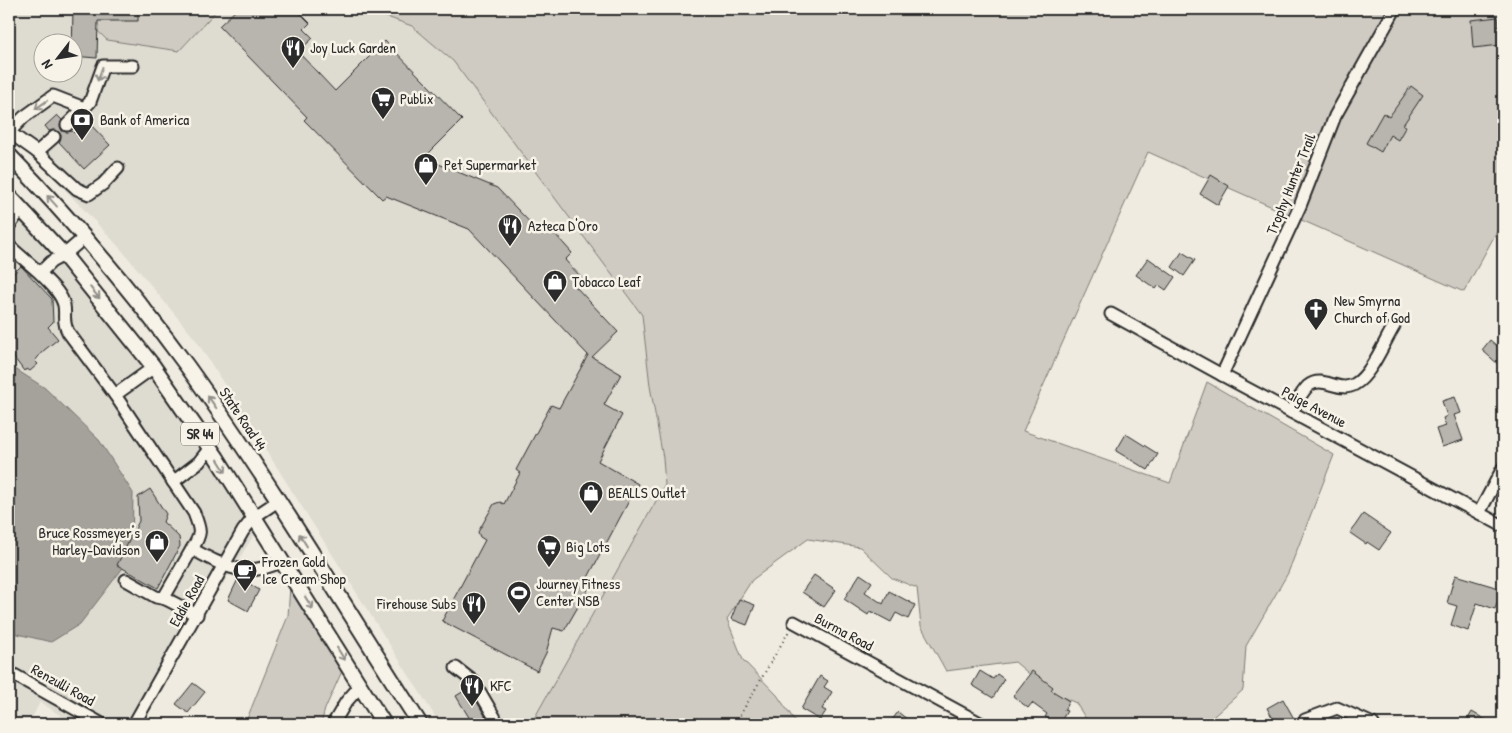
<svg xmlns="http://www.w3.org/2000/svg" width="1512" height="733" font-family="'Patrick Hand',sans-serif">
<rect width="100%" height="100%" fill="#efebe0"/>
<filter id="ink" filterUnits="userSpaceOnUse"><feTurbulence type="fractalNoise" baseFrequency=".02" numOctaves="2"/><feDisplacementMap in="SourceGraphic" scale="10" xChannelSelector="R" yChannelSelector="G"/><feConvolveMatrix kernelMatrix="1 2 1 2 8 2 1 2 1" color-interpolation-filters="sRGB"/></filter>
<g filter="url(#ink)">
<g fill="#dedbd1" fill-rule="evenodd">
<path d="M9 9H75L107 40 179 51 218 9H342L387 17 412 26 453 61 642 315 650 386 663 458 665 485 531 724H440L196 340 120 248 9 130ZM42 42H72V72H42Z"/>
<polygon points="9,209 59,260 120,336 221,477 256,532 218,592 216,590 136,724 115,724 9,665 9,632 51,642 114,578 132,556 133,493 99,440 45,388 9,365"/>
<polygon points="9,680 89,724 73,724 40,702 29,724 9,724"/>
</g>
<g fill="#cfcbc2" stroke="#7d7b76">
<polygon points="75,9 218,9 179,51 107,40"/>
<polygon points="342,9 1503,9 1503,220 1464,292 1148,152 1023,431 1170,483 1207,382 1334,455 1288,573 1246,646 1243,690 1205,724 1089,724 1076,703 1051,692 1015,662 946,671 921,626 917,588 892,578 860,547 808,539 752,580 727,619 743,660 777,695 797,724 531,724 665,485 663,458 650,386 642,315 453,61 412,26 387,17"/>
<polygon points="290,586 343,669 325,709 321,724 245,724 288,616"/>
</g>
<polygon fill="#a4a29a" stroke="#74726e" points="9,365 45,388 99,440 133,493 132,556 80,624 51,642 9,632"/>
<g fill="#b8b5ae" stroke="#2b2b2b">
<polygon points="73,9 138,9 138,21 98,21 97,58 72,56"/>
<polygon points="237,9 296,9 310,23 304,29 313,38 298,52 335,91 385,41 462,120 424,158 497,188 540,233 548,226 572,253 565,260 583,279 575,286 618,332 592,357 621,374 604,405 622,415 598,461 638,484 585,583 590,586 564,631 553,628 546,653 537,671 442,621 485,540 480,537 478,532 494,504 500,502 504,504 520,473 516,470 551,405 559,408 588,355 469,229 386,196 382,199 304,120 307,117 219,26"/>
<polygon points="1498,17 1501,45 1473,48 1471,20"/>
<polygon points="1411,86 1423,95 1403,125 1406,126 1398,140 1390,135 1381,152 1366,143 1383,113 1389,117"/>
<polygon points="57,115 62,120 60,126 62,131 66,132 72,131 74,133 87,121 110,145 84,169 59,142 61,136 59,132 53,130 49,131 45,126"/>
<polygon points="1211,175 1229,186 1218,205 1200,194"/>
<polygon points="1182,252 1195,260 1184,276 1172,267"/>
<polygon points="1148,258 1175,277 1166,290 1159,285 1156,289 1136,275"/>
<polygon points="21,266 52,299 53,322 48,327 58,339 42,352 35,361 38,364 30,371 27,369 24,371 9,351 9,278"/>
<polygon points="1490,340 1503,351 1503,360 1499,365 1482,350"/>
<polygon points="1455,397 1461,413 1454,415 1463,440 1442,447 1436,429 1446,426 1443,418 1447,416 1442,401"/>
<polygon points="1126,434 1158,454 1148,470 1116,451"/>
<polygon points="150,489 166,514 163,522 179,537 180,546 158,588 117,565 139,521 138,497"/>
<polygon points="1363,514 1391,533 1379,550 1367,542 1366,544 1350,533"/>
<polygon points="860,574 872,582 865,592 883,604 889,591 915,605 908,619 896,613 891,622 870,611 868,615 844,599"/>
<polygon points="814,575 836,590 824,607 802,592"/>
<polygon points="1455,575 1502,589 1495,609 1477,603 1468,631 1451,625 1457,606 1447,603"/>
<polygon points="239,577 259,590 248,611 228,600"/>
<polygon points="739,599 755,605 747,625 731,619"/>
<polygon points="980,671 993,679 997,674 1004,679 993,698 972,685"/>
<polygon points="1032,671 1053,687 1051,690 1069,701 1064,710 1067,711 1059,724 1045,717 1047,714 1032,703 1028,708 1013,696"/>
<polygon points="820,676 828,681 824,687 832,692 822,709 826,711 820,720 801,709"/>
<polygon points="193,683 205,692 188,713 176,704"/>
<polygon points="469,688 487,719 486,724 473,724 456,696"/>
<polygon points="1283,699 1297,724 1276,724 1267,708"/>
<polygon points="898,712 913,724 889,724"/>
<polygon points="1472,712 1493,724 1465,724"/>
</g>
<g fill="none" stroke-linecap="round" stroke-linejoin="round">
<defs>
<g id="minor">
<polyline points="84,108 53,96 24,117 9,132 37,152 77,189 89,194 103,184 118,168"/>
<polyline points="67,125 90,102 103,66 133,66"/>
<polyline points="37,152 54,137"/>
<polyline points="9,226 21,209"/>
<path d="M85 237 64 255 51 262 40 273C48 282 61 292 64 305 66 316 62 321 68 332L115 395"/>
<polyline points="9,246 40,273"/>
<polyline points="1111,314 1222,375 1503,526"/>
<path d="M154 367 115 395 194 513C201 531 202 533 192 549"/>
<polyline points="1222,375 1300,206 1335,116 1395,9"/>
<path d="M1291 412C1296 404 1301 393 1308 386 1323 374 1339 394 1355 384 1371 375 1384 342 1394 326"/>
<polyline points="173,482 199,462 210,448"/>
<polyline points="1479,513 1503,468"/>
<polyline points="126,580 156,597 166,599"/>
<path d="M197 615 166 599V594L192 549C225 567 246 579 282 561"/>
<polyline points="794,622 982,724"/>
<polyline points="456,668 474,682 495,718 493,724"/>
<polyline points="9,672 102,724"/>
<polyline points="1305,720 1337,708 1373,724"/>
<polyline points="134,724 243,531 254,517 278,501"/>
<polyline points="333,724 346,702 361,685"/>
</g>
<g id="major">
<path d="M9 155C73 221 132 291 187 366 270 481 343 604 420 724"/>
<polyline points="9,196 64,255 153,366 217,458 384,724"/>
</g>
</defs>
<use href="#minor" stroke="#2b2b2b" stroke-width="15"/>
<use href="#major" stroke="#2b2b2b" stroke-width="18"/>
<polyline stroke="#2b2b2b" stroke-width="2" stroke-dasharray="1 4" stroke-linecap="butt" points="735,724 789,631"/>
<use href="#minor" stroke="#f7f3e8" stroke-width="11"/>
<use href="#major" stroke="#f7f3e8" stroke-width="14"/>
</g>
<defs><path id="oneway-shaft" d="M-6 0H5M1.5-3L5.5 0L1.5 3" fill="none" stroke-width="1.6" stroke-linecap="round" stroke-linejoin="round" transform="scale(1.25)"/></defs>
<g stroke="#918f8a">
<use href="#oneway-shaft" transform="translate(100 74) rotate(110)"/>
<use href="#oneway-shaft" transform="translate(41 105) rotate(144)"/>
<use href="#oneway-shaft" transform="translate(52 201) rotate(-132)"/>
<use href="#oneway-shaft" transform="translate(95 293) rotate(50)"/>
<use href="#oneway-shaft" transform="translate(212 402) rotate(-125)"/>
<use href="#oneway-shaft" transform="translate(222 466) rotate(58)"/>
<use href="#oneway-shaft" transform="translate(303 540) rotate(-122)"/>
<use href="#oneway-shaft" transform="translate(309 603) rotate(58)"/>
<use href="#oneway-shaft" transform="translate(341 654) rotate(58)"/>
</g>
</g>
<defs>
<symbol id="restaurant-pin" viewBox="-11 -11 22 30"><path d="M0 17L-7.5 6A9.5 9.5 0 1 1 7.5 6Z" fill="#2b2b2b" stroke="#f7f3e8"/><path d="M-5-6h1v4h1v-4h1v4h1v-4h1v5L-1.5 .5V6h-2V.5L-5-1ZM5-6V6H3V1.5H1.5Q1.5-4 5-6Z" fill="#fff"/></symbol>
<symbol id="supermarket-pin" viewBox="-11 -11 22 30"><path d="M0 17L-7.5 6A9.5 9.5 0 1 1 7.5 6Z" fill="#2b2b2b" stroke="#f7f3e8"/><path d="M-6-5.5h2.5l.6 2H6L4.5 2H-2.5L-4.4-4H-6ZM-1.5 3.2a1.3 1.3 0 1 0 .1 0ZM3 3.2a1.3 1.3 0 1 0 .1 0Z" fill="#fff"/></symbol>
<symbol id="bank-pin" viewBox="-11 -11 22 30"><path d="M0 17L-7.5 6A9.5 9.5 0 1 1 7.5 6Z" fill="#2b2b2b" stroke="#f7f3e8"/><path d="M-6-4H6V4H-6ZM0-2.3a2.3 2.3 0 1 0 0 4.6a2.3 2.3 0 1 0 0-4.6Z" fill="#fff"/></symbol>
<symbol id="shop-pin" viewBox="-11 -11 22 30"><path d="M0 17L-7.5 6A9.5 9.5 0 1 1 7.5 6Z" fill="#2b2b2b" stroke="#f7f3e8"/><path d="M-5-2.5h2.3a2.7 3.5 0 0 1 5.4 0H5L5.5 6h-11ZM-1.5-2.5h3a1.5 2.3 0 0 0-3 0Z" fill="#fff"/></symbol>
<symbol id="church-pin" viewBox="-11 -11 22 30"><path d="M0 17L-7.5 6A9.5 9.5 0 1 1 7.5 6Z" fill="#2b2b2b" stroke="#f7f3e8"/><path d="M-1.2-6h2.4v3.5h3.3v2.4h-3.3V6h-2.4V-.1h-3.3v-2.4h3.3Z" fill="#fff"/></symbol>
<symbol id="cafe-pin" viewBox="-11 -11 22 30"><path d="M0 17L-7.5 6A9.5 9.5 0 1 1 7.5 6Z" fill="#2b2b2b" stroke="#f7f3e8"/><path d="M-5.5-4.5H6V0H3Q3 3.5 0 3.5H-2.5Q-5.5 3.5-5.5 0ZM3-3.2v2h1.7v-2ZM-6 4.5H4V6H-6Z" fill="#fff"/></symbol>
<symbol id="stadium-pin" viewBox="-11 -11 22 30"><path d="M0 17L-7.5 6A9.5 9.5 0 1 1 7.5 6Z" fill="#2b2b2b" stroke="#f7f3e8"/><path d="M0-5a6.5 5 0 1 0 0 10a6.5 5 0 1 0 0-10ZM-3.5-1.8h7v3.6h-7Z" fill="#fff"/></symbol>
</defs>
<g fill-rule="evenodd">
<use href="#restaurant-pin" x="279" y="34" width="28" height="38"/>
<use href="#supermarket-pin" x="369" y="85" width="28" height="38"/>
<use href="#bank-pin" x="68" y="106" width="28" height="38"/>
<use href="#shop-pin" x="412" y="151" width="28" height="38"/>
<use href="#restaurant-pin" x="496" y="212" width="28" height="38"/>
<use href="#shop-pin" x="541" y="268" width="28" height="38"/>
<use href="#church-pin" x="1302" y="296" width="28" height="38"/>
<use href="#shop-pin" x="577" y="479" width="28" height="38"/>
<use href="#shop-pin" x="143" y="528" width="28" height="38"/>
<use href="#supermarket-pin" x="535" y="533" width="28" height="38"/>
<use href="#cafe-pin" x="231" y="557" width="28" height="38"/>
<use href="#stadium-pin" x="505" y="579" width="28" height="38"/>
<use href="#restaurant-pin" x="460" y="590" width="28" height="38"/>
<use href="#restaurant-pin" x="458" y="672" width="28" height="38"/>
</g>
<g text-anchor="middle" stroke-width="5" stroke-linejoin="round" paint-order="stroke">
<rect fill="#f7f3e8" stroke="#686764" stroke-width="1" x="181" y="422.5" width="38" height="23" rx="4"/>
<g font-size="14" font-weight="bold" fill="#2b2b2b">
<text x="200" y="439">SR 44</text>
</g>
<g font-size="15" fill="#2b2b2b" stroke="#f7f3e8" text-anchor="start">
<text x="310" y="53">Joy Luck Garden</text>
<text x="400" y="104">Publix</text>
<text x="100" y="125">Bank of America</text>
<text x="444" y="170">Pet Supermarket</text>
<text x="528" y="231">Azteca D'Oro</text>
<text x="572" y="287">Tobacco Leaf</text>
<text x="1334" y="306">New Smyrna<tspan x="1334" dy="17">Church of God</tspan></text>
<text x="608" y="498">BEALLS Outlet</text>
<text x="140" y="538" text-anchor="end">Bruce Rossmeyer's<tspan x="140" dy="17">Harley-Davidson</tspan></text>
<text x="566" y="552">Big Lots</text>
<text x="262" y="567">Frozen Gold<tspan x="262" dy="17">Ice Cream Shop</tspan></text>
<text x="536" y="589">Journey Fitness<tspan x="536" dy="17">Center NSB</tspan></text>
<text x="456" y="609" text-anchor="end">Firehouse Subs</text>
<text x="490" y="691">KFC</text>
</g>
<g font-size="15" fill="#2b2b2b" stroke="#f7f3e8">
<text transform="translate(1291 184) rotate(-68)" y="5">Trophy Hunter Trail</text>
<text transform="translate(1314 407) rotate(28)" y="5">Paige Avenue</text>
<text transform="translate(243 419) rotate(56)" y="5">State Road 44</text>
<text transform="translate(187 601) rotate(-61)" y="5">Eddie Road</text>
<text transform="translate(844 632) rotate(28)" y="5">Burma Road</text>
<text transform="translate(63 685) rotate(29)" y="5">Renzulli Road</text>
</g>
</g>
<rect width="1512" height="733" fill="none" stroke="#f7f3e8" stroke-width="30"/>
<rect x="15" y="15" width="1482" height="703" fill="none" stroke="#2b2b2b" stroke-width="2" filter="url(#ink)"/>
<g transform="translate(58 58) rotate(239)"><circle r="24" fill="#f7f3e8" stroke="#a5a39c"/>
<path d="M0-4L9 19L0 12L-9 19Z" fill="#2b2b2b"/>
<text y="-8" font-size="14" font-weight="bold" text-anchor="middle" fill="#2b2b2b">N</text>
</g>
</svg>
